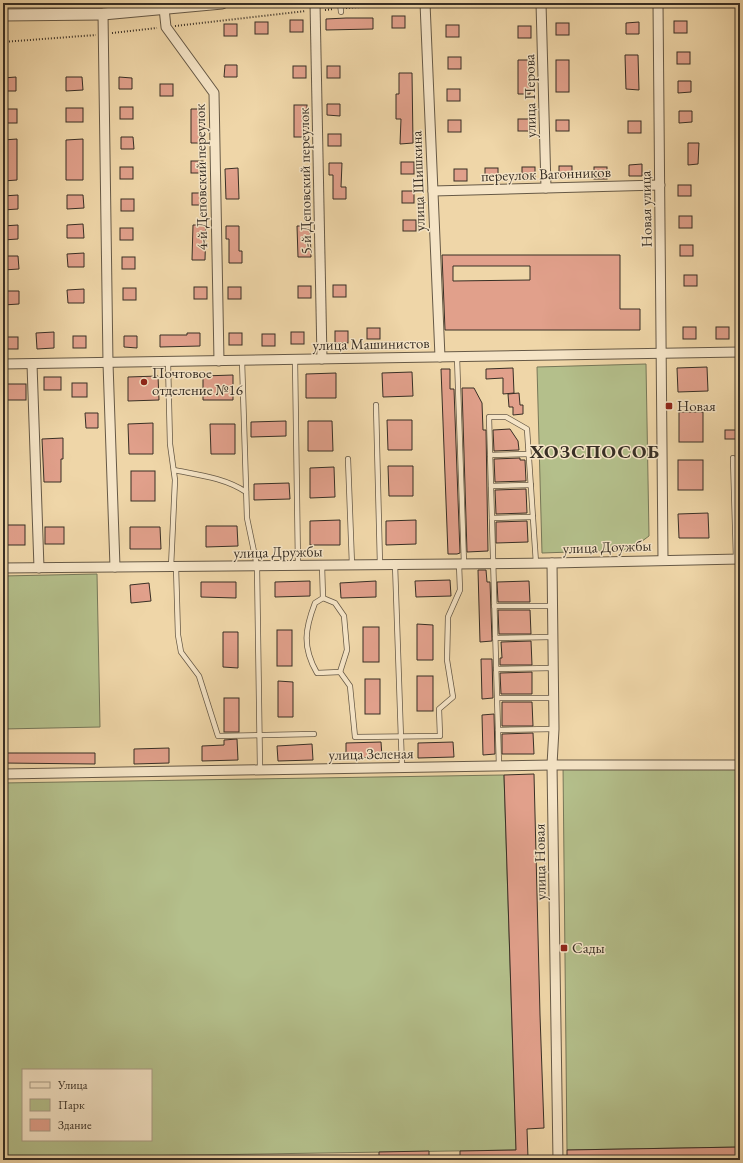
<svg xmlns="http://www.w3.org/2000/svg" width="743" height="1163" font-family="'EB Garamond',serif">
<rect width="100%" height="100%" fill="#efd6a8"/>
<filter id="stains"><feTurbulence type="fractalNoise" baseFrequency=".005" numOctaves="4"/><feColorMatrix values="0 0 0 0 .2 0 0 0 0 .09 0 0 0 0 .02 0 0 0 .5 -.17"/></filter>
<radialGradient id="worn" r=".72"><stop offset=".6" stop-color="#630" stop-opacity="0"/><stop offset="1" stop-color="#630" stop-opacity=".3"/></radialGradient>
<g fill="#b4bf8b" stroke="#767758" fill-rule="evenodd">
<polygon points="646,364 649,536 630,550 542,553 537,367"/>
<polygon points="97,574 100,727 3,729 3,576"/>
<polygon points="740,762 740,1147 567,1150 563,765"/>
<path d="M504 775 516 1150 3 1158V783ZM23 1070H151V1140H23Z"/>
</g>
<g fill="#e1a08b" stroke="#382f25" fill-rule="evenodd">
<rect x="392" y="16" width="13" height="12"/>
<polygon points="346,18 373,18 373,29 326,30 326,19"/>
<rect x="290" y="20" width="13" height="12"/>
<rect x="674" y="21" width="13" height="12"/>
<rect x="255" y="22" width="13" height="12"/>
<polygon points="639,22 639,34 626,34 626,23"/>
<rect x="556" y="23" width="13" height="12"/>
<rect x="224" y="24" width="13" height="12"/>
<rect x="446" y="25" width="13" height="12"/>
<rect x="518" y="26" width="13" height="12"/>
<rect x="677" y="52" width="13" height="12"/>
<polygon points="625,55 638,55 639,90 626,89"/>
<rect x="448" y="57" width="13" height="12"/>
<polygon points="518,60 531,60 530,94 518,94"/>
<rect x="556" y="60" width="13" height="32"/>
<polygon points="225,65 237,65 237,77 224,77"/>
<rect x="293" y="66" width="13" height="12"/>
<rect x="327" y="66" width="13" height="12"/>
<polygon points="399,73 412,73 413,143 400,144 401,119 396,119 396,94 399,94"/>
<polygon points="16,77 16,91 3,91 3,78"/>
<polygon points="66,77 82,77 83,90 66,91"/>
<polygon points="119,77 132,78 132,89 119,89"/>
<polygon points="678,81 691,81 691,92 678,93"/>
<rect x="160" y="84" width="13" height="12"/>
<rect x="447" y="89" width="13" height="12"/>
<polygon points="327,104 340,104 340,116 327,115"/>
<rect x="294" y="105" width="13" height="32"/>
<rect x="120" y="107" width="13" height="12"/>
<rect x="66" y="108" width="17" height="14"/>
<rect x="3" y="109" width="14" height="14"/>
<polygon points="191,109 204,109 203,143 191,143"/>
<polygon points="679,111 692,111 692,122 679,123"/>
<rect x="518" y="119" width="13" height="12"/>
<rect x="448" y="120" width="13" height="12"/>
<rect x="556" y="120" width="13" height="11"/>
<rect x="628" y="121" width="13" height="12"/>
<rect x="328" y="134" width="13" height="12"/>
<polygon points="121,137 133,137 134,149 121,149"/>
<polygon points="17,139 17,180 3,181 3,140"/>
<polygon points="83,139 83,180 66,180 66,140"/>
<polygon points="688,143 699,143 698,164 688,165"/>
<rect x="191" y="161" width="12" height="12"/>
<rect x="401" y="162" width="13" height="12"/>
<polygon points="329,163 342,163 341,187 346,187 346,199 333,199 333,175 329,175"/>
<polygon points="642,164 642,176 629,176 629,165"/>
<rect x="559" y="166" width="13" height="12"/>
<rect x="120" y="167" width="13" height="12"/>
<rect x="522" y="167" width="13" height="12"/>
<rect x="594" y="167" width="13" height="12"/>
<polygon points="238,168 239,199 226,199 225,169"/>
<rect x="485" y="168" width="13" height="12"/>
<rect x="454" y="169" width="13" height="12"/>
<rect x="678" y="185" width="13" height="11"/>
<rect x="402" y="191" width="12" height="12"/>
<rect x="192" y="193" width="13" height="12"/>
<polygon points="18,195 18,209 3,210 3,196"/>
<polygon points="67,195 83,195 84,208 67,209"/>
<rect x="121" y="199" width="13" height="12"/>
<rect x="679" y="216" width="13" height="12"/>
<rect x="403" y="220" width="13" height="11"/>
<polygon points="83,224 84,238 67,238 67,225"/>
<polygon points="18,225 18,239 3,240 3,226"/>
<polygon points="193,225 206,225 205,260 192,260"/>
<polygon points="226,226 239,226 239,251 242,251 242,263 229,263 229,239 226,239"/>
<polygon points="297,226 310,226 311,257 298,257"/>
<rect x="120" y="228" width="13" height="12"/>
<rect x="680" y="245" width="13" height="11"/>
<polygon points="84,253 84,267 68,267 67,254"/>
<path d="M442 255H620V309H640V330H445ZM453 266H530V280L453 281Z"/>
<polygon points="3,256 18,256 19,269 3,270"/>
<rect x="122" y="257" width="13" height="12"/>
<rect x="684" y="275" width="13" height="11"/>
<rect x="333" y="285" width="13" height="12"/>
<rect x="298" y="286" width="13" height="12"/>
<rect x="194" y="287" width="13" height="12"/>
<rect x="228" y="287" width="13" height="12"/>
<rect x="123" y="288" width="13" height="12"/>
<polygon points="84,289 84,303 68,303 67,290"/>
<polygon points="3,291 19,291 19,304 3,305"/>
<rect x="683" y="327" width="13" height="12"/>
<rect x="716" y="327" width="13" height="12"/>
<rect x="367" y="328" width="13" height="11"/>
<rect x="335" y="331" width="13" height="12"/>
<polygon points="54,332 54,348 37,349 36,333"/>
<rect x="291" y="332" width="13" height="12"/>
<polygon points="187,333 200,333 200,346 160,347 160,335 187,335"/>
<rect x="229" y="333" width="13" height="12"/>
<rect x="262" y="334" width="13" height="12"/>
<rect x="73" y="336" width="13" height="12"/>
<polygon points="124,336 137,336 137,348 124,347"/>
<rect x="5" y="337" width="13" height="12"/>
<polygon points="707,367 708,391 678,392 677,368"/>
<polygon points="513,368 514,393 503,394 503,378 486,379 486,369"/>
<polygon points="441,369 450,369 450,389 454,389 460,553 457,554 448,554"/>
<polygon points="412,372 413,396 383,397 382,373"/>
<polygon points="336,373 336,398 306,398 306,374"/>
<polygon points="233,375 233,400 203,400 203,376"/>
<polygon points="158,376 159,400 128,401 128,377"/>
<rect x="44" y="377" width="17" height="13"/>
<rect x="72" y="383" width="15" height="14"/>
<rect x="6" y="384" width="20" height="16"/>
<polygon points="462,388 474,388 482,403 483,430 486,430 488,551 467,552"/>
<polygon points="519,393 520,405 523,405 523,414 513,415 513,407 509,407 508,394"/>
<rect x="679" y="412" width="24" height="30"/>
<polygon points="85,413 98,413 98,428 86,428"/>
<polygon points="387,420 412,420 412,450 388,450"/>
<polygon points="286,421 286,436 251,437 251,422"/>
<polygon points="308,421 332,421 333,451 308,451"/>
<polygon points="153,423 153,454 129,454 128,424"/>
<polygon points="210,424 235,424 235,454 211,454"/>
<polygon points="510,429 518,441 519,450 494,451 493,430"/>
<rect x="725" y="430" width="13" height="9"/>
<polygon points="63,438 63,459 61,459 61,482 44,482 42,439"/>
<polygon points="520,458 520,460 525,460 526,481 495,482 494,459"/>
<rect x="678" y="460" width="25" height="30"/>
<polygon points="388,466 413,466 413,496 389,496"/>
<polygon points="334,467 335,497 310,498 310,468"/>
<rect x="131" y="471" width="24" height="30"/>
<polygon points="289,483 290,499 254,500 254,484"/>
<polygon points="526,489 527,513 496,514 495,490"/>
<polygon points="708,513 709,538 679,538 678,514"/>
<polygon points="340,520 340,545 310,545 310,521"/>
<polygon points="416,520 416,544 386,545 386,521"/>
<polygon points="527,521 528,542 496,543 496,522"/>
<rect x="6" y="525" width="19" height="20"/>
<polygon points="206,526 237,526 238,546 206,547"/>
<rect x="45" y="527" width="19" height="17"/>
<polygon points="130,527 160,527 161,549 130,549"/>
<polygon points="478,570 486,570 487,582 490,582 492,641 480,642"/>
<polygon points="450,580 451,596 416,597 415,581"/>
<polygon points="310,581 310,596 275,597 275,582"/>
<polygon points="376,581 376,597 341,598 340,583"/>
<polygon points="529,581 530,602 498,602 497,582"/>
<polygon points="201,582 236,582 236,598 201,597"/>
<polygon points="149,583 151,601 131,603 130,585"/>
<polygon points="498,610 530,610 531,634 499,634"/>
<polygon points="417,624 433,625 433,660 417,660"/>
<rect x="363" y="627" width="16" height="35"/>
<rect x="277" y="630" width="15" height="36"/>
<polygon points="223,632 238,632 238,668 223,667"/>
<polygon points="531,641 532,665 500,665 500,658 502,658 501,642"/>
<polygon points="481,659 492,659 493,698 482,699"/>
<polygon points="532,672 532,694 501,694 500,673"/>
<rect x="417" y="676" width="16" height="35"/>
<rect x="365" y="679" width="15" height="35"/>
<polygon points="278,681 293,682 293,717 278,717"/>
<rect x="224" y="698" width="15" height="34"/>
<polygon points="502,702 532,702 533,726 502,726"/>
<polygon points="494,714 495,754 483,755 482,715"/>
<polygon points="533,733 534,754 502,754 502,734"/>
<polygon points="237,739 238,760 202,761 202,746 224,745 224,740"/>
<polygon points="381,742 382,757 346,758 346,743"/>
<polygon points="453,742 454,757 418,758 418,743"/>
<polygon points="312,744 313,760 278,761 277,746"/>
<polygon points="169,748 169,763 134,764 134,749"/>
<polygon points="3,753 95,753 95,764 3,763"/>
<polygon points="534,774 540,1015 544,1128 527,1129 528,1158 460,1160 460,1151 516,1150 504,775"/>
<polygon points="740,1147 740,1158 567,1160 567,1150"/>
<polygon points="429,1151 429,1160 379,1160 379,1152"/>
</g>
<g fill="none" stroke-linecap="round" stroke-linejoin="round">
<defs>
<g id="service">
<polyline points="340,3 341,12"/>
<polyline points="457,357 464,564"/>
<polyline points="295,359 298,565"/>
<polyline points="242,360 247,518 257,566 260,769"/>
<polyline points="168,362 170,444 175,480 171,567"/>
<polyline points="376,405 380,565"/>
<polyline points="490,455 528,454"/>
<polyline points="733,458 736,559"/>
<polyline points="348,459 352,565"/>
<path d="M174 470C199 475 225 478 246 492"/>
<polyline points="491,486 531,485"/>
<polyline points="492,518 533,517"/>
<polyline points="395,564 402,768"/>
<polyline points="322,565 323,598"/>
<polyline points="176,567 178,635 181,652 199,676 218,736 314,734"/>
<path d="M323 598 335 603 344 616 347 650 340 672 317 673C302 647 305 629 315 603Z"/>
<polyline points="494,606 553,606"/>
<polyline points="495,638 553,637"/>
<polyline points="496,669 553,668"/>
<polyline points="340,672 350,686 355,737 440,736 439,709 453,697 447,660 448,617 460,590 459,564"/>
<polyline points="497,698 553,698"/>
<polyline points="498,730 554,729"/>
<polyline points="499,766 489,417 506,417 527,429 536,563"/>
</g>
<g id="minor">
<polyline points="315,3 322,359"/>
<polyline points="425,3 440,357"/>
<polyline points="541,3 546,188"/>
<polyline points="658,3 663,559"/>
<polyline points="164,8 166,27 214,93 219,361"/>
<polyline points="103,14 108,363 115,567"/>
<polyline points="433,191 660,185"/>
<polyline points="3,364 740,352"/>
<polyline points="32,364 39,568"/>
<polyline points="552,563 554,729 552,765 558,1160"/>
<polyline points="3,568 552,563 740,559"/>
<polyline points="3,774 552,765 740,765"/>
</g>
<polyline id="tertiary" points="3,15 103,14 222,3"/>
</defs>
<use href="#service" stroke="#665946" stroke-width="6"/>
<use href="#minor" stroke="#665946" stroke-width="11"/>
<use href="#tertiary" stroke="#665946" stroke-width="13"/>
<g stroke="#382f25" stroke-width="2" stroke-dasharray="1 2" stroke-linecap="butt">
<polyline points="346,8 416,3"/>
<polyline points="325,10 334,9"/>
<polyline points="175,26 306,11"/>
<polyline points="112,33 157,28"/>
<polyline points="3,42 96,35"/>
</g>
<use href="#service" stroke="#f5e4c6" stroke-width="4.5"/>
<use href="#minor" stroke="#f5e4c6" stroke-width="9"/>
<use href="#tertiary" stroke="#f5e4c6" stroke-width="11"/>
</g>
<g fill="#8f2418" stroke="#f5e4c6" stroke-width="1.5">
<circle cx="144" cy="382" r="4"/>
<rect x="665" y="402" width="8" height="8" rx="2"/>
<rect x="560" y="944" width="8" height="8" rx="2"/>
</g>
<g text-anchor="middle" stroke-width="3" stroke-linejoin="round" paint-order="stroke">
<g font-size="15" fill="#382f25" stroke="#f5e4c6">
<text transform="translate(530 96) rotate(-91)" y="5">улица Перова</text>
<text transform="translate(546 174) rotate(-2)" y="5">переулок Вагонников</text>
<text transform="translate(201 177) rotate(-91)" y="5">4-й Деповский переулок</text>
<text transform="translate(305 181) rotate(-91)" y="5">5-й Деповский переулок</text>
<text transform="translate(418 181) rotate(-92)" y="5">улица Шишкина</text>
<text transform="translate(646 209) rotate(-91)" y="5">Новая улица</text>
<text transform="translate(371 344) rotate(-1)" y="5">улица Машинистов</text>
<text transform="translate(607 547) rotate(-2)" y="5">улица Доужбы</text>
<text transform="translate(278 552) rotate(-1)" y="5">улица Дружбы</text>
<text transform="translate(371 754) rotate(-1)" y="5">улица Зеленая</text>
<text transform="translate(540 862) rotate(-91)" y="5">улица Новая</text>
</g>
<g font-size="15" fill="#382f25" stroke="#f5e4c6" text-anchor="start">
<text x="152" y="378">Почтовое<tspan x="152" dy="17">отделение №16</tspan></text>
<text x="677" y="411">Новая</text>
<text x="572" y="953">Сады</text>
</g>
<g font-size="19" font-weight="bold" letter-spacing="1" fill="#382f25" stroke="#f5e4c6">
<text x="595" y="458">ХОЗСПОСОБ</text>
</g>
</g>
<rect width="743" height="1163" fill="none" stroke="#efd6a8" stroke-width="16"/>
<rect x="4" y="4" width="735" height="1155" fill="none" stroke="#382f25" stroke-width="2"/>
<rect x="8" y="8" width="727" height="1147" fill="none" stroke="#382f25"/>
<rect x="22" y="1069" width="130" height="72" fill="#f5e4c6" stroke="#a99c86"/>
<rect x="30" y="1082" width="20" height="6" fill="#f5e4c6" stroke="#a99c86"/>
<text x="58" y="1089" font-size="12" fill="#382f25">Улица</text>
<rect x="30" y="1099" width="20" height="12" fill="#b4bf8b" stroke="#a99c86"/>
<text x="58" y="1109" font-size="12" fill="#382f25">Парк</text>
<rect x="30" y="1119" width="20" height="12" fill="#e1a08b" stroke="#a99c86"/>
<text x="58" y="1129" font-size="12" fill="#382f25">Здание</text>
<rect width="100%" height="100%" filter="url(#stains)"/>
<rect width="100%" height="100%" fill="url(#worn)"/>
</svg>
